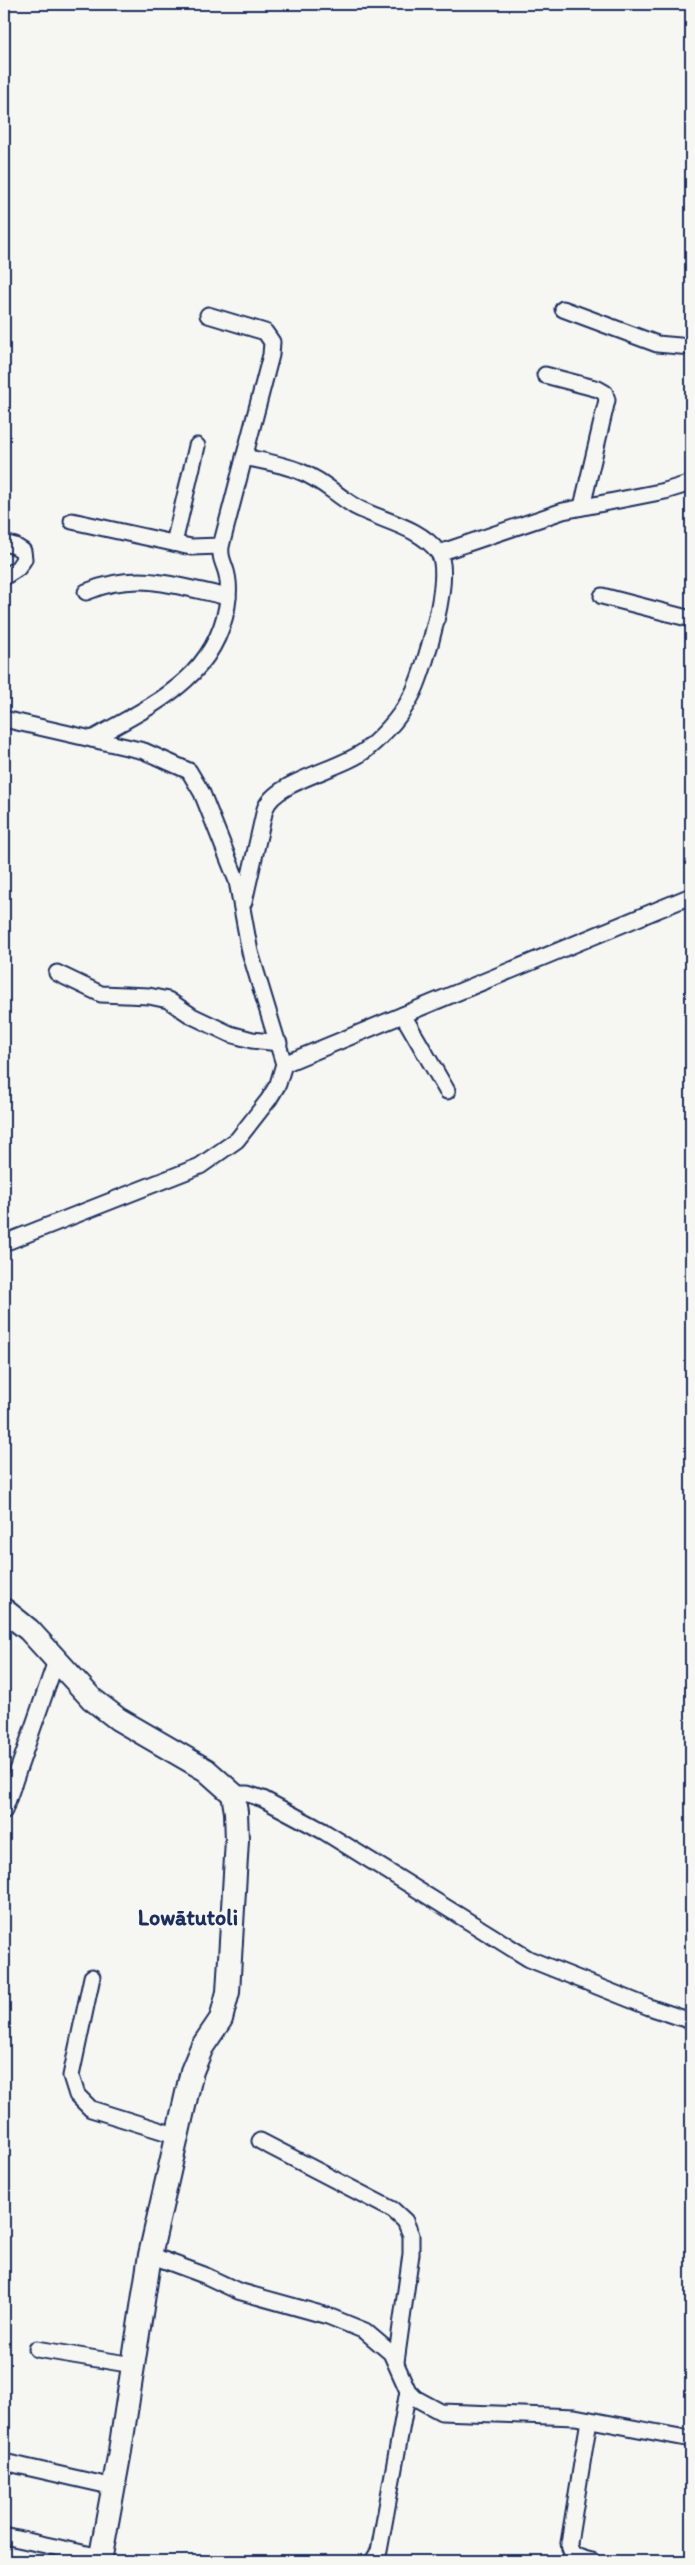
<svg xmlns="http://www.w3.org/2000/svg" width="695" height="2565" font-family="Itim,sans-serif">
<rect width="100%" height="100%" fill="#f6f6f2"/>
<filter id="ink" filterUnits="userSpaceOnUse"><feTurbulence type="fractalNoise" baseFrequency=".02" numOctaves="2"/><feDisplacementMap in="SourceGraphic" scale="10" xChannelSelector="R" yChannelSelector="G"/><feConvolveMatrix kernelMatrix="1 2 1 2 8 2 1 2 1" color-interpolation-filters="sRGB"/></filter>
<g filter="url(#ink)">
<g fill="none" stroke-linecap="round" stroke-linejoin="round">
<defs>
<g id="street">
<polyline points="563,309 657,344 691,347"/>
<polyline points="545,375 598,389 605,393 607,400 582,507"/>
<polyline points="72,521 191,547 221,546"/>
<polyline points="4,543 15,546 23,551 24,559 18,568 4,577"/>
<polyline points="174,543 197,446"/>
<polyline points="439,553 563,511 665,491 691,483"/>
<path d="M86 592C137 570 176 586 228 597"/>
<polyline points="602,596 691,619"/>
<polyline points="4,719 144,751 189,771 202,793 237,881 250,952 284,1064 278,1084 269,1099 237,1140 200,1166 4,1243"/>
<path d="M92 739C150 706 214 680 227 606 229 594 229 579 225 568 222 560 220 555 221 546L271 355 272 342 265 332 208 315"/>
<path d="M244 902 265 809C275 780 342 770 367 749 386 733 403 714 414 691 425 667 454 573 438 552 420 527 382 521 356 507 336 495 321 479 299 471 282 464 262 461 244 457"/>
<polyline points="57,973 101,994 149,996 168,1000 192,1016 230,1034 252,1040 279,1043"/>
<polyline points="403,1015 447,1091"/>
<polyline points="284,1064 691,896"/>
<polyline points="233,1794 248,1794 263,1799 323,1831 529,1959 649,2007 691,2021"/>
<polyline points="4,1811 56,1661"/>
<polyline points="92,1977 71,2076 77,2095 91,2109 178,2136"/>
<polyline points="260,2141 393,2210 405,2221 411,2235 411,2254 396,2362"/>
<polyline points="150,2255 204,2275 238,2291 328,2316 365,2331 391,2353 408,2391 415,2398 441,2412 575,2417 691,2439"/>
<polyline points="37,2349 133,2365"/>
<path d="M589 2420 569 2543C570 2557 580 2558 592 2561"/>
<polyline points="4,2462 114,2487"/>
<polyline points="4,2536 101,2557"/>
<polyline points="373,2561 379,2551 408,2391"/>
</g>
<polyline id="secondary" points="4,1610 29,1630 92,1699 118,1719 206,1770 233,1794 236,1812 237,1840 228,1992 221,2019 202,2047 192,2071 150,2255 120,2451 100,2561"/>
</defs>
<use href="#street" stroke="#1b2f5e" stroke-width="19"/>
<use href="#secondary" stroke="#1b2f5e" stroke-width="26"/>
<use href="#street" stroke="#f6f6f2" stroke-width="15"/>
<use href="#secondary" stroke="#f6f6f2" stroke-width="22"/>
</g>
</g>
<g text-anchor="middle" stroke-width="5" stroke-linejoin="round" paint-order="stroke">
<g font-size="22" font-weight="bold" fill="#1b2f5e" stroke="#f6f6f2">
<text x="188" y="1925">Lowātutoli</text>
</g>
</g>
<rect width="695" height="2565" fill="none" stroke="#f6f6f2" stroke-width="20"/>
<rect x="10" y="10" width="675" height="2545" fill="none" stroke="#1b2f5e" stroke-width="2" filter="url(#ink)"/>
</svg>
